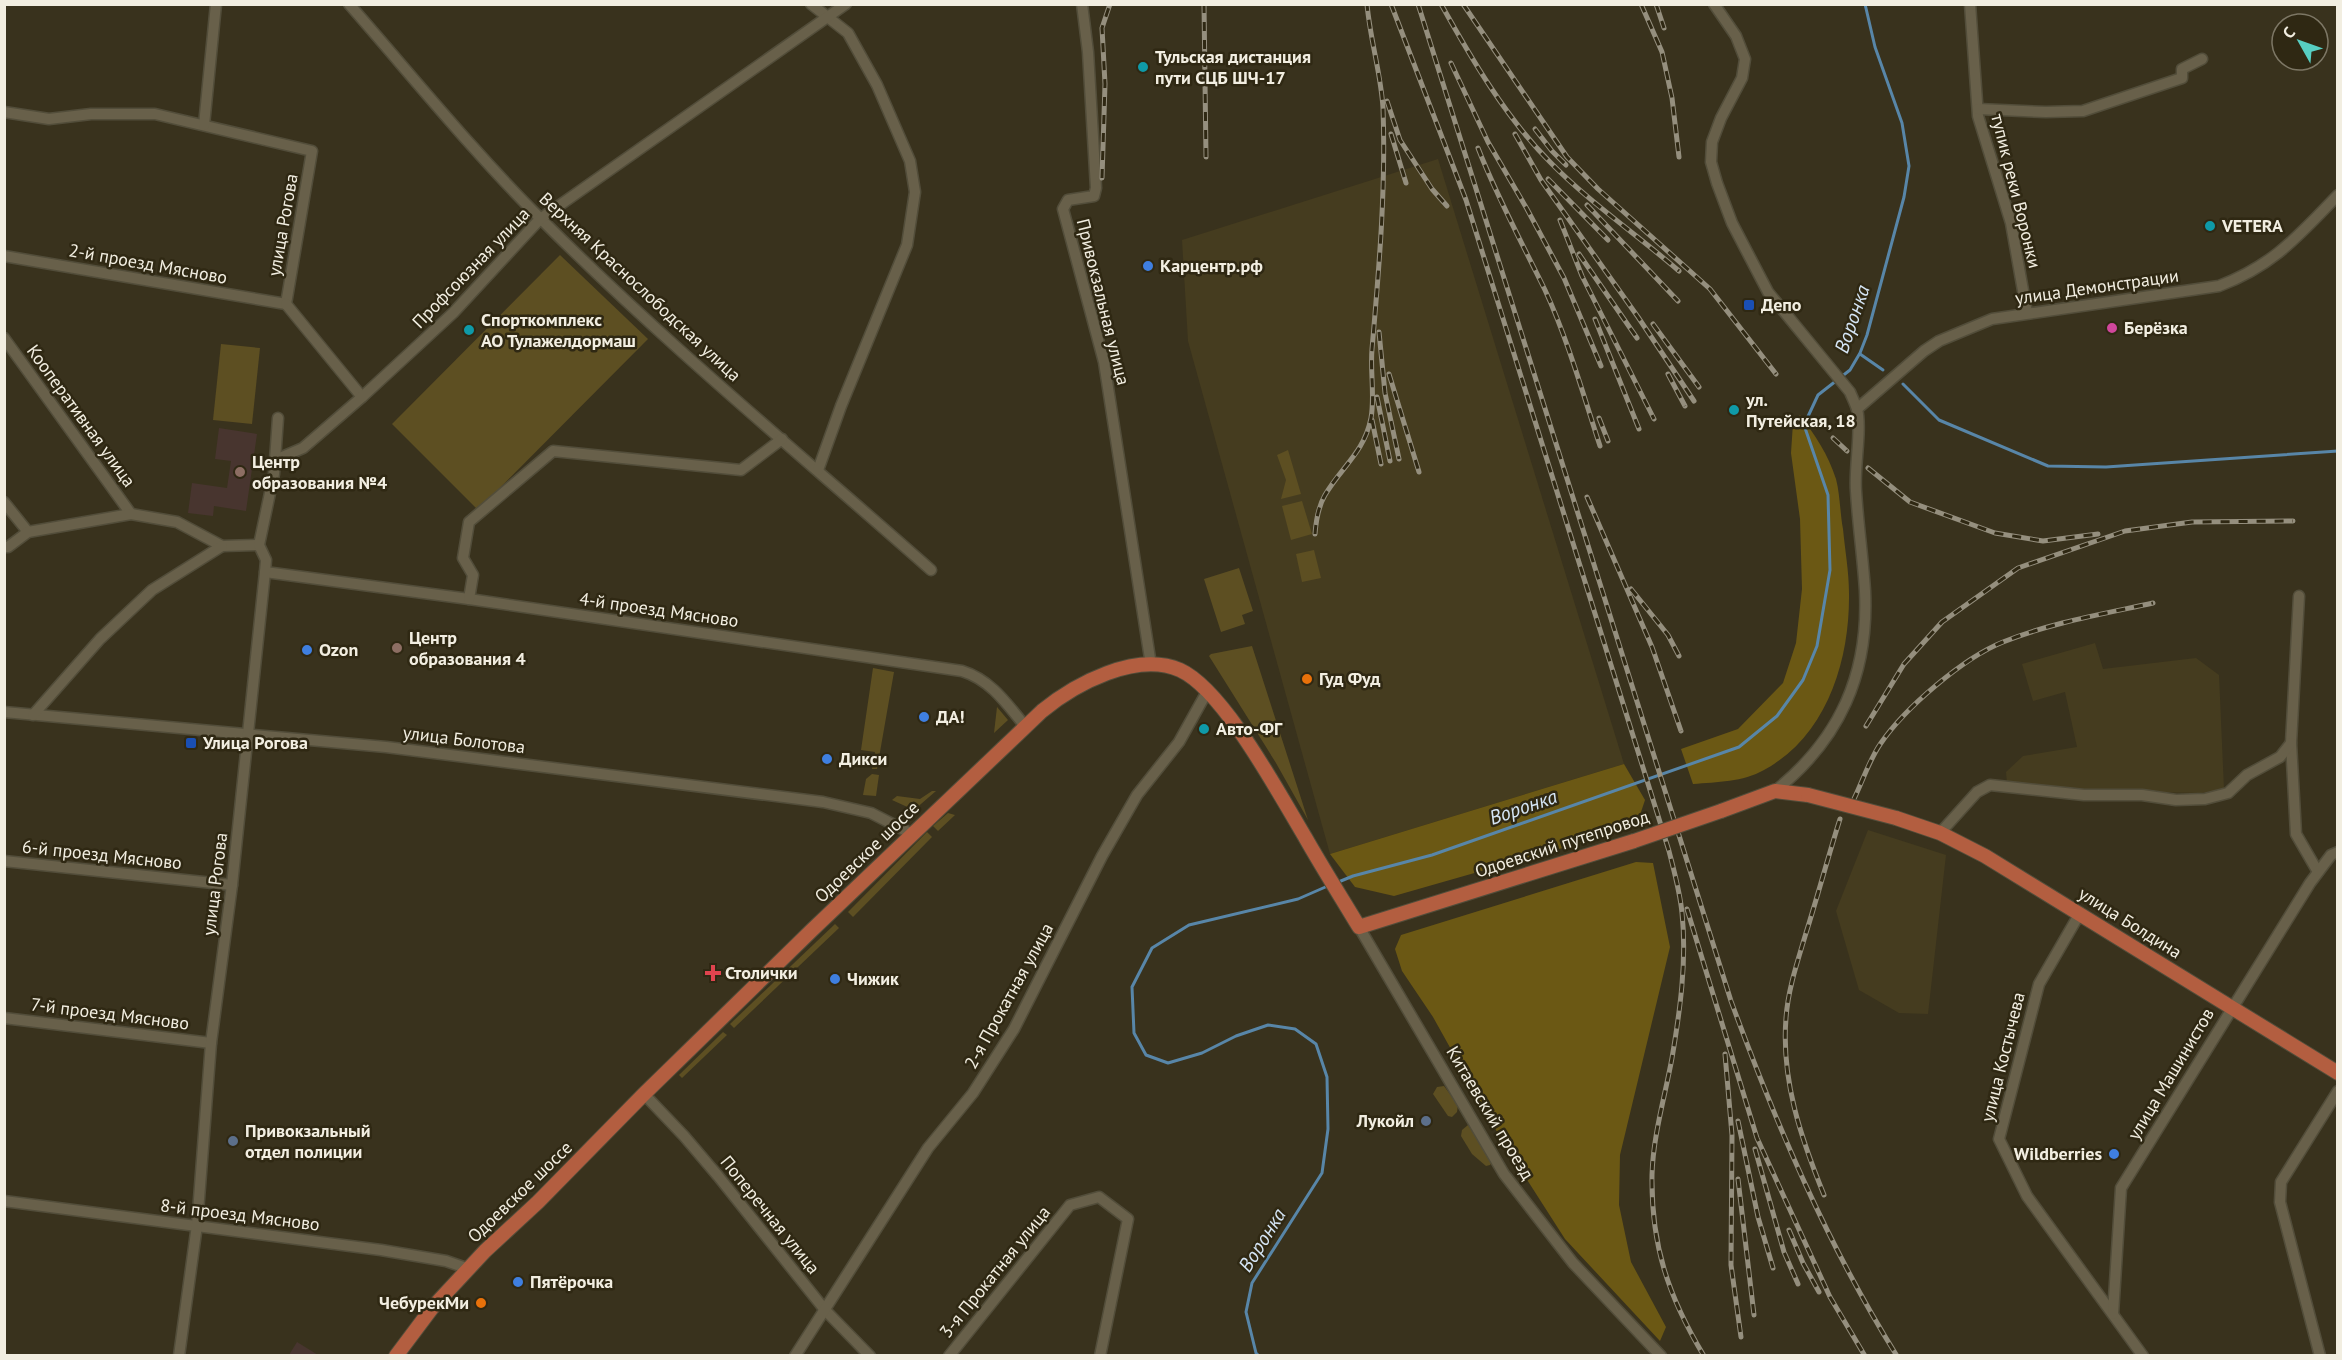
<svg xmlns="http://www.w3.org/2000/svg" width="2342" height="1360" font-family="'PT Sans',sans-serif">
<rect width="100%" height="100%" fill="#39321d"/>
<g fill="#453c1f">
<polygon points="1438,159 1624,764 1330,854 1188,341 1182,240"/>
<polygon points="2095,643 2103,669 2196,658 2219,675 2224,789 2202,793 2026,790 2007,783 2006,772 2023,756 2077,747 2065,692 2033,701 2022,664"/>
<polygon points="1868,830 1946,855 1928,1014 1899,1013 1859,990 1836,911"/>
</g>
<g fill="#48352f">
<polygon points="219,428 257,434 246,511 214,506 213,516 188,513 192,483 227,488 231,461 215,459"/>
<polygon points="297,1342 318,1355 289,1355"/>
</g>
<g fill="#5d4f22">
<polygon points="560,255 648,339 478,510 392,424"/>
<polygon points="221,344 260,348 252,424 213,420"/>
<polygon points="1288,450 1301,494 1281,499 1286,480 1277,455"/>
<polygon points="1302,501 1312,534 1291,540 1282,506"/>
<polygon points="1314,550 1321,578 1302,582 1296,554"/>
<polygon points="1239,568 1253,611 1242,615 1245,624 1221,632 1204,579"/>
<polygon points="1252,646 1308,820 1276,763 1209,656 1211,654"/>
<polygon points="873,668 894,672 877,769 872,769 875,752 861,750"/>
<polygon points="997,707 1008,720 994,733"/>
<polygon points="872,774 879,775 876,796 863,795 866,779"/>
<polygon points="932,791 936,791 914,810 892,800 897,796 920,799"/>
<polygon points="948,813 955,815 938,831 933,826"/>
<polygon points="927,832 932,837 853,917 848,912"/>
<polygon points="835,924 839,928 734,1028 730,1024"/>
<polygon points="723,1032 727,1035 682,1078 679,1075"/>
<polygon points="1444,1086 1458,1105 1457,1112 1452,1117 1448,1116 1433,1094 1437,1087"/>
<polygon points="1468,1125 1493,1161 1490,1165 1486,1166 1472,1154 1461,1136 1462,1130"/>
</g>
<g fill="#6b5814">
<path d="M1800 415C1815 435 1828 454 1836 479 1840 494 1840 513 1843 529 1845 550 1849 572 1849 593 1850 660 1827 736 1764 770 1743 782 1717 782 1693 784L1681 749 1738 729 1783 683 1796 643 1802 589 1800 519 1791 453 1793 423Z"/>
<polygon points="1624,764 1645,800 1636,827 1394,896 1355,887 1330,854"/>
<polygon points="1636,862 1653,863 1670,947 1620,1155 1619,1205 1631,1262 1666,1327 1660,1341 1565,1239 1501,1139 1433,1017 1402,971 1395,949 1401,935"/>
</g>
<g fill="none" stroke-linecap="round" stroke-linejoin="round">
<g stroke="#5886a8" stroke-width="3">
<polyline points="1860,354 1883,370"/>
<polyline points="1903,384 1939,420 2048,466 2106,467 2338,451"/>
<polyline points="1336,883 1353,876 1432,855 1739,747 1777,716 1803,680 1817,646 1830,570 1828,495 1804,425 1818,395 1850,370 1860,353 1867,335 1904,197 1909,166 1902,123 1875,47 1865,4"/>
<polyline points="1259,1356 1256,1353 1246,1312 1252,1283 1322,1173 1328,1129 1327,1077 1316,1044 1295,1029 1268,1025 1236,1036 1202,1053 1168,1063 1146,1055 1134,1033 1132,987 1152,948 1189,925 1298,899 1330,885"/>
</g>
<defs>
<g id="minor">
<path d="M349 4C413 77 474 153 543 221 666 344 801 455 931 570"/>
<polyline points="811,4 848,33 877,85 910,161 915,192 907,245 841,406 818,470"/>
<polyline points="1082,4 1088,52 1096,188 1094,196 1068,200 1063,209 1104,362 1151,665"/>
<path d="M1714 4 1736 36 1745 59 1742 78 1721 118 1712 142 1711 162 1717 183 1732 223 1768 292 1850 392C1852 397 1855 403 1857 409 1862 430 1854 467 1856 491 1858 525 1863 558 1865 591 1869 674 1840 739 1775 791"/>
<polyline points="1970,4 1978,116 2011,223 2027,313"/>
<polyline points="1978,109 2046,112 2083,111 2182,78 2182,69 2202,59"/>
<polyline points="4,112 49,119 91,114 155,114 312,151 286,304"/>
<polyline points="204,125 216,4"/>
<polyline points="4,256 286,304"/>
<polyline points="286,304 362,397"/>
<polyline points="4,338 131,514"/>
<path d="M1857 409 1924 351 1939 341 1992 319 2219 286C2274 265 2298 236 2338 195"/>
<polyline points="275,460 303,448 362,397 453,313 540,219 846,4"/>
<polyline points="4,502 28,532"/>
<polyline points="4,547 8,547 28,532 131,514 177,522 222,546 259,545"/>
<path d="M265 572 469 599 962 671C991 680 1007 704 1025 726"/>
<polyline points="2299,596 2291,743 2296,834 2318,872"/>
<polyline points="469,599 473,575 463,558 469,522 553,451 741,470 782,439"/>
<polyline points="4,712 386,747 823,802 871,813 912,834"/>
<polyline points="33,715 100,639 152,590 222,546"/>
<polyline points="1940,833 1977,792 1990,785 2084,795 2142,795 2176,800 2205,799 2228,793 2247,775 2280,757 2291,743"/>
<polyline points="4,861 232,885"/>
<polyline points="2080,913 2039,984 1999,1139 2027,1196 2143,1356"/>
<polyline points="1359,927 1504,1174 1573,1263 1661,1356"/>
<polyline points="4,1018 211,1043"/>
<polyline points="644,1094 684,1136 718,1176 825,1310 870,1356"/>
<polyline points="4,1201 381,1250 446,1261 469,1269"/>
<polyline points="2113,1314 2121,1188 2310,883 2331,855 2338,852"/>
<polyline points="179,1356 197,1225 211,1043 232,885 265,572 266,560 259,545 274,474 278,418"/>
<polyline points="795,1356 928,1148 973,1093 1014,1029 1102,856 1137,795 1179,742 1208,690"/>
<polyline points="949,1356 1070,1205 1099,1197 1128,1219 1100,1356"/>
<polyline points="2320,1356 2280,1202 2281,1182 2338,1091"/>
</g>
<g id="major">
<polyline points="1721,811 1775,791 1808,795"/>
<polyline points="1896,818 1940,833 1985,856 2338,1073"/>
<path d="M396 1356 432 1308 485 1251 538 1202 644 1094 812 930 1042 711C1075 684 1136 651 1180 670 1224 690 1279 794 1305 837 1322 867 1341 897 1359 927L1634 841"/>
</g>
</defs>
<use href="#minor" stroke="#524d3a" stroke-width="13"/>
<use href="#major" stroke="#524d3a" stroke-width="16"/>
<use href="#minor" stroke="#68604a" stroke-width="10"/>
<use href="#major" stroke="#b35e40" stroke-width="14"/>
<defs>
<g id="rail">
<polyline points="1204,4 1206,157"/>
<path d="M1391 4 1466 200 1669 851C1674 871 1680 892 1682 913 1687 961 1680 1011 1672 1058 1665 1096 1653 1136 1652 1175 1651 1245 1668 1296 1704 1356"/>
<path d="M1418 4 1731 1001C1776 1124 1827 1244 1897 1356"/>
<path d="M1441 4C1471 58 1506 118 1550 162 1589 202 1636 234 1679 271"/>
<polyline points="1463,4 1567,157 1598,189 1710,289 1776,374"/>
<polyline points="1641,4 1662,52 1672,98 1679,157"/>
<polyline points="1656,4 1664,28"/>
<polyline points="1451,63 1488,142 1527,209 1564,278 1601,366"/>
<polyline points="1387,101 1400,140 1432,189 1447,206"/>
<polyline points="1535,129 1552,151 1566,165"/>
<polyline points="1391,134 1406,183"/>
<polyline points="1515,134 1541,180 1638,317 1694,401"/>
<path d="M1478 148C1497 197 1522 243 1545 290 1568 340 1583 394 1600 446"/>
<polyline points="1102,178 1105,84 1102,28 1110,4"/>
<polyline points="1548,179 1608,240"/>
<polyline points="1587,205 1678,301"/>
<polyline points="1560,220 1582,276 1654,419"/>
<polyline points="1579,254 1637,338"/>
<polyline points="1595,319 1639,429"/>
<polyline points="1653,324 1699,387"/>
<polyline points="1379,332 1385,393 1399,459"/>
<polyline points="1389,374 1419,472"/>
<polyline points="1668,374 1685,406"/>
<polyline points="1377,397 1390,461"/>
<polyline points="1599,418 1608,441"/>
<polyline points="1372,420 1381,464"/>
<polyline points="1833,438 1847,451"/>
<polyline points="1868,468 1910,502 1995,533 2043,541 2098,534"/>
<polyline points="1587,497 1652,647 1681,731"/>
<path d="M1315 534C1316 521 1318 507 1325 495 1342 466 1364 453 1371 418 1375 396 1370 372 1372 349 1379 269 1386 189 1383 108 1381 74 1370 39 1367 4"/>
<polyline points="1631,589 1668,635 1679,656"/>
<polyline points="1866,726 1904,664 1942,622 2018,568 2125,531 2192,522 2293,521"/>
<path d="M1853 801C1862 783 1869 760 1881 743 1905 708 1963 658 2003 642 2050 623 2103 614 2153 603"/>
<polyline points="1687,909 1757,1138 1830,1297 1865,1356"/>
<polyline points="1725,1054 1732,1135 1731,1265 1741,1337"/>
<polyline points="1738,1121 1758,1217 1773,1268"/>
<polyline points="1755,1149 1784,1252 1798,1284"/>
<polyline points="1738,1179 1754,1315"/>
<path d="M1824 1195C1801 1138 1781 1080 1786 1018 1788 989 1798 960 1806 933 1818 895 1828 857 1840 819"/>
<polyline points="1789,1230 1803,1263 1819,1292"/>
</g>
</defs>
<use href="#rail" stroke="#958f7e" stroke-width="5"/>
<use href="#rail" stroke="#2f2813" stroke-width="3" stroke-dasharray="9" stroke-linecap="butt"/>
<defs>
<g id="major-bridge">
<polyline points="1808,795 1896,818"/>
<polyline points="1634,841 1721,811"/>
</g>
</defs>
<use href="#major-bridge" stroke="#524d3a" stroke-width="16" stroke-linecap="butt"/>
<use href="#major-bridge" stroke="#b35e40" stroke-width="14"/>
</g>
<g fill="#0f9aa8" stroke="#2f2813" stroke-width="2">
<circle cx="1143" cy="67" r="6"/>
<circle cx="2210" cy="226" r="6"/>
<circle cx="469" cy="330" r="6"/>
<circle cx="1734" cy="410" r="6"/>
<circle cx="1204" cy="729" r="6"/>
</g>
<g fill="#3f7fe0" stroke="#2f2813" stroke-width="2">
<circle cx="1148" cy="266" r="6"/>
<circle cx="307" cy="650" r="6"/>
<circle cx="924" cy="717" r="6"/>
<circle cx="827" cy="759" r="6"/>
<circle cx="835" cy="979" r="6"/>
<circle cx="2114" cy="1154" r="6"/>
<circle cx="518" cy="1282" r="6"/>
</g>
<g fill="#1a4fb4" stroke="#2f2813" stroke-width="2">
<rect x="1743" y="299" width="12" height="12" rx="3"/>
<rect x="185" y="737" width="12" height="12" rx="3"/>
</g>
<circle fill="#d1479c" stroke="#2f2813" stroke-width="2" cx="2112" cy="328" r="6"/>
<g fill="#8d6e63" stroke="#2f2813" stroke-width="2">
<circle cx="240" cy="472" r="6"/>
<circle cx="397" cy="648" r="6"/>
</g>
<g fill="#e8710a" stroke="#2f2813" stroke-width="2">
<circle cx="1307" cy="679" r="6"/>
<circle cx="481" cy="1303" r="6"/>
</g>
<path fill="#e0444e" stroke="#2f2813" stroke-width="2" d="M710 964h6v6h6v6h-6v6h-6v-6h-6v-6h6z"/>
<g fill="#5c6f8a" stroke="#2f2813" stroke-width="2">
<circle cx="1426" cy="1121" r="6"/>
<circle cx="233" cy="1141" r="6"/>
</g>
<g text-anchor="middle" stroke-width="5" stroke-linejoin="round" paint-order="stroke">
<g font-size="18" font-weight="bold" fill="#f2eee1" stroke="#2f2813" text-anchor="start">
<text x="1155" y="63">Тульская дистанция<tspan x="1155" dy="21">пути СЦБ ШЧ-17</tspan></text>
<text x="2222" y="232">VETERA</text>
<text x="1160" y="272">Карцентр.рф</text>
<text x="1761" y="311">Депо</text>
<text x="481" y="326">Спорткомплекс<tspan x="481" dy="21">АО Тулажелдормаш</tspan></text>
<text x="2124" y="334">Берёзка</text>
<text x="1746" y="406">ул.<tspan x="1746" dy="21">Путейская, 18</tspan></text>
<text x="252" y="468">Центр<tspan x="252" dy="21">образования №4</tspan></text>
<text x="409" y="644">Центр<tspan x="409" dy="21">образования 4</tspan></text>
<text x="319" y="656">Ozon</text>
<text x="1319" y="685">Гуд Фуд</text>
<text x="936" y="723">ДА!</text>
<text x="1216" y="735">Авто-ФГ</text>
<text x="203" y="749">Улица Рогова</text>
<text x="839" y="765">Дикси</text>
<text x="725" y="979">Столички</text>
<text x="847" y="985">Чижик</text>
<text x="1414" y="1127" text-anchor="end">Лукойл</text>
<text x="245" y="1137">Привокзальный<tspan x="245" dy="21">отдел полиции</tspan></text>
<text x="2102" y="1160" text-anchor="end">Wildberries</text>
<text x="530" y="1288">Пятёрочка</text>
<text x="469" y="1309" text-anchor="end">ЧебурекМи</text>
</g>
<g font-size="18" fill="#f2eee1" stroke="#2f2813">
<text transform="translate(2016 191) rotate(76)" y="6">тупик реки Воронки</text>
<text transform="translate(283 225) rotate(-80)" y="6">улица Рогова</text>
<text transform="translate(148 264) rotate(10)" y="6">2-й проезд Мясново</text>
<text transform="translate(471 268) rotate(-46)" y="6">Профсоюзная улица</text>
<text transform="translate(640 287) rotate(43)" y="6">Верхняя Краснослободская улица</text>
<text transform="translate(2097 287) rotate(-8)" y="6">улица Демонстрации</text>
<text transform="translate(1103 302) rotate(76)" y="6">Привокзальная улица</text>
<text transform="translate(81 416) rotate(54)" y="6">Кооперативная улица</text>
<text transform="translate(659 610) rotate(8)" y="6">4-й проезд Мясново</text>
<text transform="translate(464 740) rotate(7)" y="6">улица Болотова</text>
<text transform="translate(1562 844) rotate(-18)" y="6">Одоевский путепровод</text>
<text transform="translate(867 852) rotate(-44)" y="6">Одоевское шоссе</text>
<text transform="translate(102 855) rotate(6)" y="6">6-й проезд Мясново</text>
<text transform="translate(215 884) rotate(-83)" y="6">улица Рогова</text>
<text transform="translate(2130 923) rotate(32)" y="6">улица Болдина</text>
<text transform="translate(1009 996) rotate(-61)" y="6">2-я Прокатная улица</text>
<text transform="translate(110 1014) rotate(7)" y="6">7-й проезд Мясново</text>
<text transform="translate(2003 1057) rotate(-76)" y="6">улица Костычева</text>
<text transform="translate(2171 1074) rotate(-59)" y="6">улица Машинистов</text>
<text transform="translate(1490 1113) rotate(59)" y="6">Китаевский проезд</text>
<text transform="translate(520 1192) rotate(-44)" y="6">Одоевское шоссе</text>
<text transform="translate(240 1215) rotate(7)" y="6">8-й проезд Мясново</text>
<text transform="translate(770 1215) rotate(51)" y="6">Поперечная улица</text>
<text transform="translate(995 1272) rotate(-51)" y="6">3-я Прокатная улица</text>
</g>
<g font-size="20" font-style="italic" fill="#d5e5f5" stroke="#2f2813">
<text transform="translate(1852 319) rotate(-71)" y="7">Воронка</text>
<text transform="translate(1523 807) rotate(-19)" y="7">Воронка</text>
<text transform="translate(1262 1240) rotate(-58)" y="7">Воронка</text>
</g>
</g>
<rect width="2342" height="1360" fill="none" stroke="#f2eee1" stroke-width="12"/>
<g transform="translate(2300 42) rotate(310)"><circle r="28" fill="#2f2813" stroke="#7d7765" stroke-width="1.5"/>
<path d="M0-4.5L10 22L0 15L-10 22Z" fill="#57cec2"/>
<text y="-9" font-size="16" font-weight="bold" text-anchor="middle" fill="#f2eee1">С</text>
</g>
</svg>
